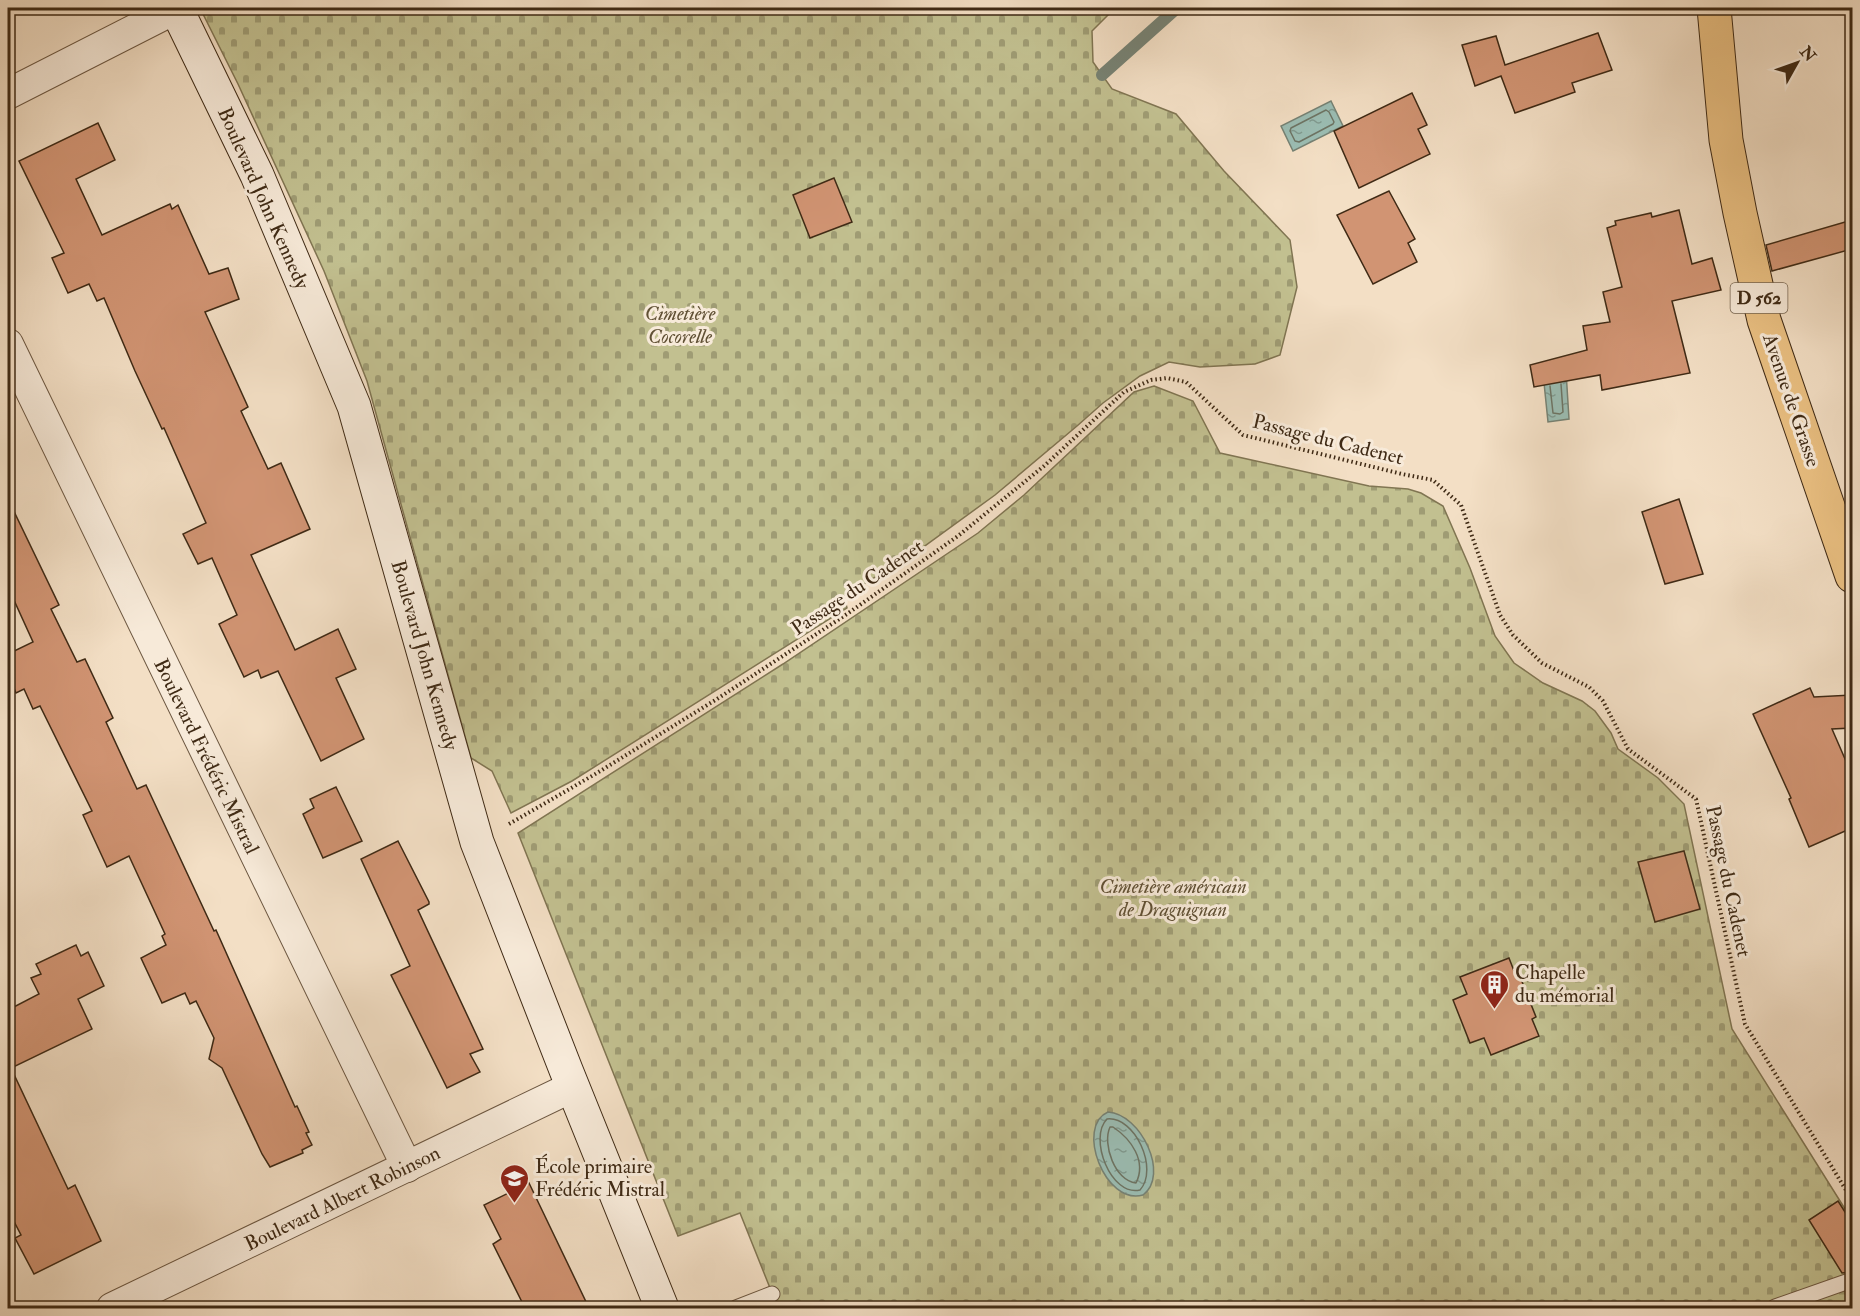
<svg xmlns="http://www.w3.org/2000/svg" width="1860" height="1316" font-family="'IM FELL Double Pica',serif">
<defs>
<pattern id="cemetery-stones" width="16" height="16" patternUnits="userSpaceOnUse" patternTransform="scale(1.5)"><rect width="16" height="16" fill="#c2c090"/><path d="M2 7V4a2 2 0 0 1 4 0v3zM10 15v-3a2 2 0 0 1 4 0v3z" fill="#9f9c74"/></pattern>
<pattern id="water-ripples" width="26" height="14" patternUnits="userSpaceOnUse" patternTransform="scale(1.5)"><rect width="26" height="14" fill="#9bbdb3"/><path d="M2 4q2-2 4 0t4 0M15 11q2-2 4 0t4 0" fill="none" stroke="#809a90"/></pattern>
</defs>
<rect width="100%" height="100%" fill="#f3dfc5"/>
<filter id="stains"><feTurbulence type="fractalNoise" baseFrequency=".00333" numOctaves="4"/><feColorMatrix values="0 0 0 0 .2 0 0 0 0 .09 0 0 0 0 .02 0 0 0 .5 -.17"/></filter>
<radialGradient id="worn" r=".72"><stop offset=".6" stop-color="#630" stop-opacity="0"/><stop offset="1" stop-color="#630" stop-opacity=".3"/></radialGradient>
<g fill="url(#cemetery-stones)" stroke="#807552" stroke-width="1.5">
<polygon points="200,8 1115,8 1092,31 1093,62 1112,89 1176,114 1224,171 1290,240 1297,287 1280,355 1255,364 1200,367 1169,362 1140,376 1103,403 1077,426 995,495 915,553 844,596 847,608 572,781 511,813 492,771 471,758 367,381 324,271 238,84"/>
<polygon points="1154,386 1193,401 1220,453 1369,486 1408,489 1421,493 1443,506 1470,568 1495,636 1514,663 1543,683 1582,701 1595,711 1611,733 1618,749 1658,778 1684,804 1732,1029 1852,1220 1852,1308 778,1308 740,1213 678,1236 518,833 783,664 978,533 1024,495 1134,392"/>
</g>
<g fill="url(#water-ripples)" stroke="#768274" stroke-width="1.5">
<polygon points="1331,101 1343,126 1293,151 1281,126"/>
<polygon points="1566,371 1569,419 1548,422 1543,373"/>
<path d="M1108 1112C1141 1114 1170 1175 1143 1195 1105 1206 1075 1126 1108 1112Z"/>
</g>
<g fill="none" stroke-linecap="round" stroke-linejoin="round">
<g stroke="#6d7464" stroke-width="1.5">
<polygon points="1326,110 1329,112 1334,122 1333,124 1299,142 1295,141 1290,131 1291,128"/>
<polyline points="1550,386 1553,413 1560,414 1563,412 1561,384"/>
<path d="M1107 1119C1135 1116 1159 1169 1140 1190 1111 1197 1088 1138 1107 1119Z"/>
<path d="M1110 1127H1113C1131 1139 1147 1161 1136 1183 1115 1181 1102 1144 1110 1127Z"/>
</g>
<polyline stroke="#768274" stroke-width="12" points="1102,75 1177,8"/>
</g>
<g fill="#d19473" stroke="#3f2a15" stroke-width="1.5">
<polygon points="1598,33 1612,70 1572,83 1575,92 1515,113 1501,76 1475,86 1462,45 1496,36 1505,65"/>
<polygon points="1412,93 1427,125 1418,129 1430,154 1359,188 1334,131"/>
<polygon points="98,123 115,160 76,179 102,235 170,204 172,209 178,205 209,274 228,268 239,299 205,312 248,407 241,411 268,469 281,463 310,529 251,555 295,650 338,629 356,669 336,678 364,739 321,761 278,671 261,678 258,670 244,677 219,624 237,615 212,558 198,564 183,534 206,523 164,428 162,429 135,371 104,298 97,301 89,284 68,293 52,258 64,253 19,161"/>
<polygon points="834,178 852,222 810,238 793,195"/>
<polygon points="1389,191 1415,239 1408,243 1417,262 1373,284 1337,215"/>
<polygon points="1679,210 1692,264 1712,258 1721,290 1672,301 1690,373 1602,390 1600,375 1534,387 1530,365 1587,350 1583,326 1610,322 1603,292 1622,287 1607,228 1616,225 1615,221 1651,213 1652,217"/>
<polygon points="1852,220 1852,249 1772,271 1766,245"/>
<polygon points="8,499 59,605 51,609 77,662 85,659 113,718 106,722 137,789 146,785 214,931 216,930 295,1107 297,1106 309,1132 306,1133 312,1145 302,1150 303,1153 270,1167 262,1154 222,1068 209,1059 214,1038 196,1001 190,1004 185,993 162,1003 141,958 166,945 162,936 165,934 129,856 107,867 83,815 92,811 40,706 33,709 24,689 16,693 8,674 8,654 33,642 8,587"/>
<polygon points="1679,499 1703,574 1665,584 1642,512"/>
<polygon points="1810,688 1814,697 1852,695 1852,728 1832,729 1852,775 1852,828 1809,847 1789,799 1791,798 1753,714"/>
<polygon points="336,787 362,841 323,858 303,814 314,808 310,799"/>
<polygon points="398,841 429,902 429,904 418,910 483,1049 470,1054 480,1072 447,1088 391,975 410,966 361,859"/>
<polygon points="1684,851 1700,909 1655,922 1638,862"/>
<polygon points="76,945 81,956 88,952 104,986 78,999 92,1029 11,1068 68,1189 75,1185 101,1241 34,1274 15,1238 21,1235 8,1210 8,1010 39,994 31,978 41,974 36,964"/>
<polygon points="1509,958 1516,976 1519,974 1536,1017 1532,1019 1539,1036 1491,1055 1484,1038 1470,1043 1453,1000 1467,994 1460,977"/>
<polygon points="529,1183 589,1308 525,1308 493,1244 501,1239 484,1205"/>
<polygon points="1838,1201 1852,1223 1852,1272 1842,1273 1809,1220"/>
</g>
<g fill="none" stroke-linecap="round" stroke-linejoin="round">
<defs>
<g id="lane">
<polyline points="736,1308 772,1294"/>
<polyline points="1775,1308 1775,1307 1849,1281"/>
</g>
<g id="street">
<polyline points="8,94 177,8"/>
<polyline points="8,344 407,1167"/>
<polyline points="112,1308 572,1087"/>
</g>
<polyline id="secondary" points="176,8 257,175 354,406 477,842 566,1070 662,1308"/>
<polyline id="primary" points="1714,8 1726,140 1740,213 1764,320 1852,576"/>
</defs>
<use href="#lane" stroke="#6c5741" stroke-width="17"/>
<use href="#street" stroke="#6c5741" stroke-width="32"/>
<use href="#secondary" stroke="#3f2a15" stroke-width="35"/>
<use href="#primary" stroke="#3f2a15" stroke-width="35"/>
<polyline stroke="#3f2a15" stroke-width="4" stroke-dasharray="1.5 3" stroke-linecap="butt" points="509,824 597,773 717,699 847,614 958,536 1044,466 1124,392 1151,380 1167,378 1186,382 1243,435 1402,474 1433,480 1461,505 1500,615 1513,635 1542,663 1589,687 1603,701 1628,749 1696,799 1745,1024 1852,1200"/>
<use href="#lane" stroke="#f7ead9" stroke-width="15"/>
<use href="#street" stroke="#f7ead9" stroke-width="30"/>
<use href="#secondary" stroke="#f7ead9" stroke-width="33"/>
<use href="#primary" stroke="#eac082" stroke-width="33"/>
</g>
<defs>
<symbol id="building-pin" viewBox="-11 -11 22 30"><path d="M0 17L-7.5 6A9.5 9.5 0 1 1 7.5 6Z" fill="#8f2418" stroke="#f7ead9"/><path d="M-4-6H4V6H1V3H-1V6H-4ZM-2.5-4.3h1.7v1.8h-1.7ZM.8-4.3h1.7v1.8H.8ZM-2.5-1h1.7V.8h-1.7ZM.8-1h1.7V.8H.8Z" fill="#fff"/></symbol>
<symbol id="school-pin" viewBox="-11 -11 22 30"><path d="M0 17L-7.5 6A9.5 9.5 0 1 1 7.5 6Z" fill="#8f2418" stroke="#f7ead9"/><path d="M0-5L7-2L0 1L-7-2ZM-4 1L0 2.5L4 1V4Q0 6-4 4Z" fill="#fff"/></symbol>
</defs>
<g fill-rule="evenodd">
<use href="#building-pin" x="1478" y="968" width="33" height="45"/>
<use href="#school-pin" x="498" y="1162" width="33" height="45"/>
</g>
<g text-anchor="middle" stroke-width="6" stroke-linejoin="round" paint-order="stroke">
<rect fill="#f7ead9" stroke="#766450" stroke-width="1.5" x="1730.5" y="283" width="57" height="30" rx="4.5"/>
<g font-size="18" font-weight="bold" fill="#3f2a15">
<text x="1759" y="304">D 562</text>
</g>
<g font-size="20" fill="#3f2a15" stroke="#f7ead9">
<text transform="translate(264 198) rotate(66)" y="7">Boulevard John Kennedy</text>
<text transform="translate(1792 400) rotate(71)" y="7">Avenue de Grasse</text>
<text transform="translate(1328 439) rotate(14)" y="7">Passage du Cadenet</text>
<text transform="translate(857 587) rotate(-34)" y="7">Passage du Cadenet</text>
<text transform="translate(425 655) rotate(74)" y="7">Boulevard John Kennedy</text>
<text transform="translate(207 756) rotate(64)" y="7">Boulevard Frédéric Mistral</text>
<text transform="translate(1729 881) rotate(78)" y="7">Passage du Cadenet</text>
<text transform="translate(342 1198) rotate(-26)" y="7">Boulevard Albert Robinson</text>
</g>
<g font-size="20" font-style="italic" fill="#605034" stroke="#f7ead9">
<text x="680" y="320">Cimetière<tspan x="680" dy="23">Cocorelle</tspan></text>
<text x="1173" y="893">Cimetière américain<tspan x="1173" dy="23">de Draguignan</tspan></text>
</g>
<g font-size="20" fill="#3f2a15" stroke="#f7ead9" text-anchor="start">
<text x="1515" y="979">Chapelle<tspan x="1515" dy="23">du mémorial</tspan></text>
<text x="535" y="1173">École primaire<tspan x="535" dy="23">Frédéric Mistral</tspan></text>
</g>
</g>
<rect width="1860" height="1316" fill="none" stroke="#f3dfc5" stroke-width="30"/>
<rect x="9" y="9" width="1842" height="1298" fill="none" stroke="#3f2a15" stroke-width="3"/>
<rect x="15" y="15" width="1830" height="1286" fill="none" stroke="#3f2a15" stroke-width="1.5"/>
<g transform="translate(1797 63) rotate(50)" stroke="#f7ead9" stroke-width="4.5" paint-order="stroke">
<path d="M0-4.5L10 22L0 15L-10 22Z" fill="#3f2a15"/>
<text y="-9" font-size="16" font-weight="bold" text-anchor="middle" fill="#3f2a15">N</text>
</g>
<rect width="100%" height="100%" filter="url(#stains)"/>
<rect width="100%" height="100%" fill="url(#worn)"/>
</svg>
